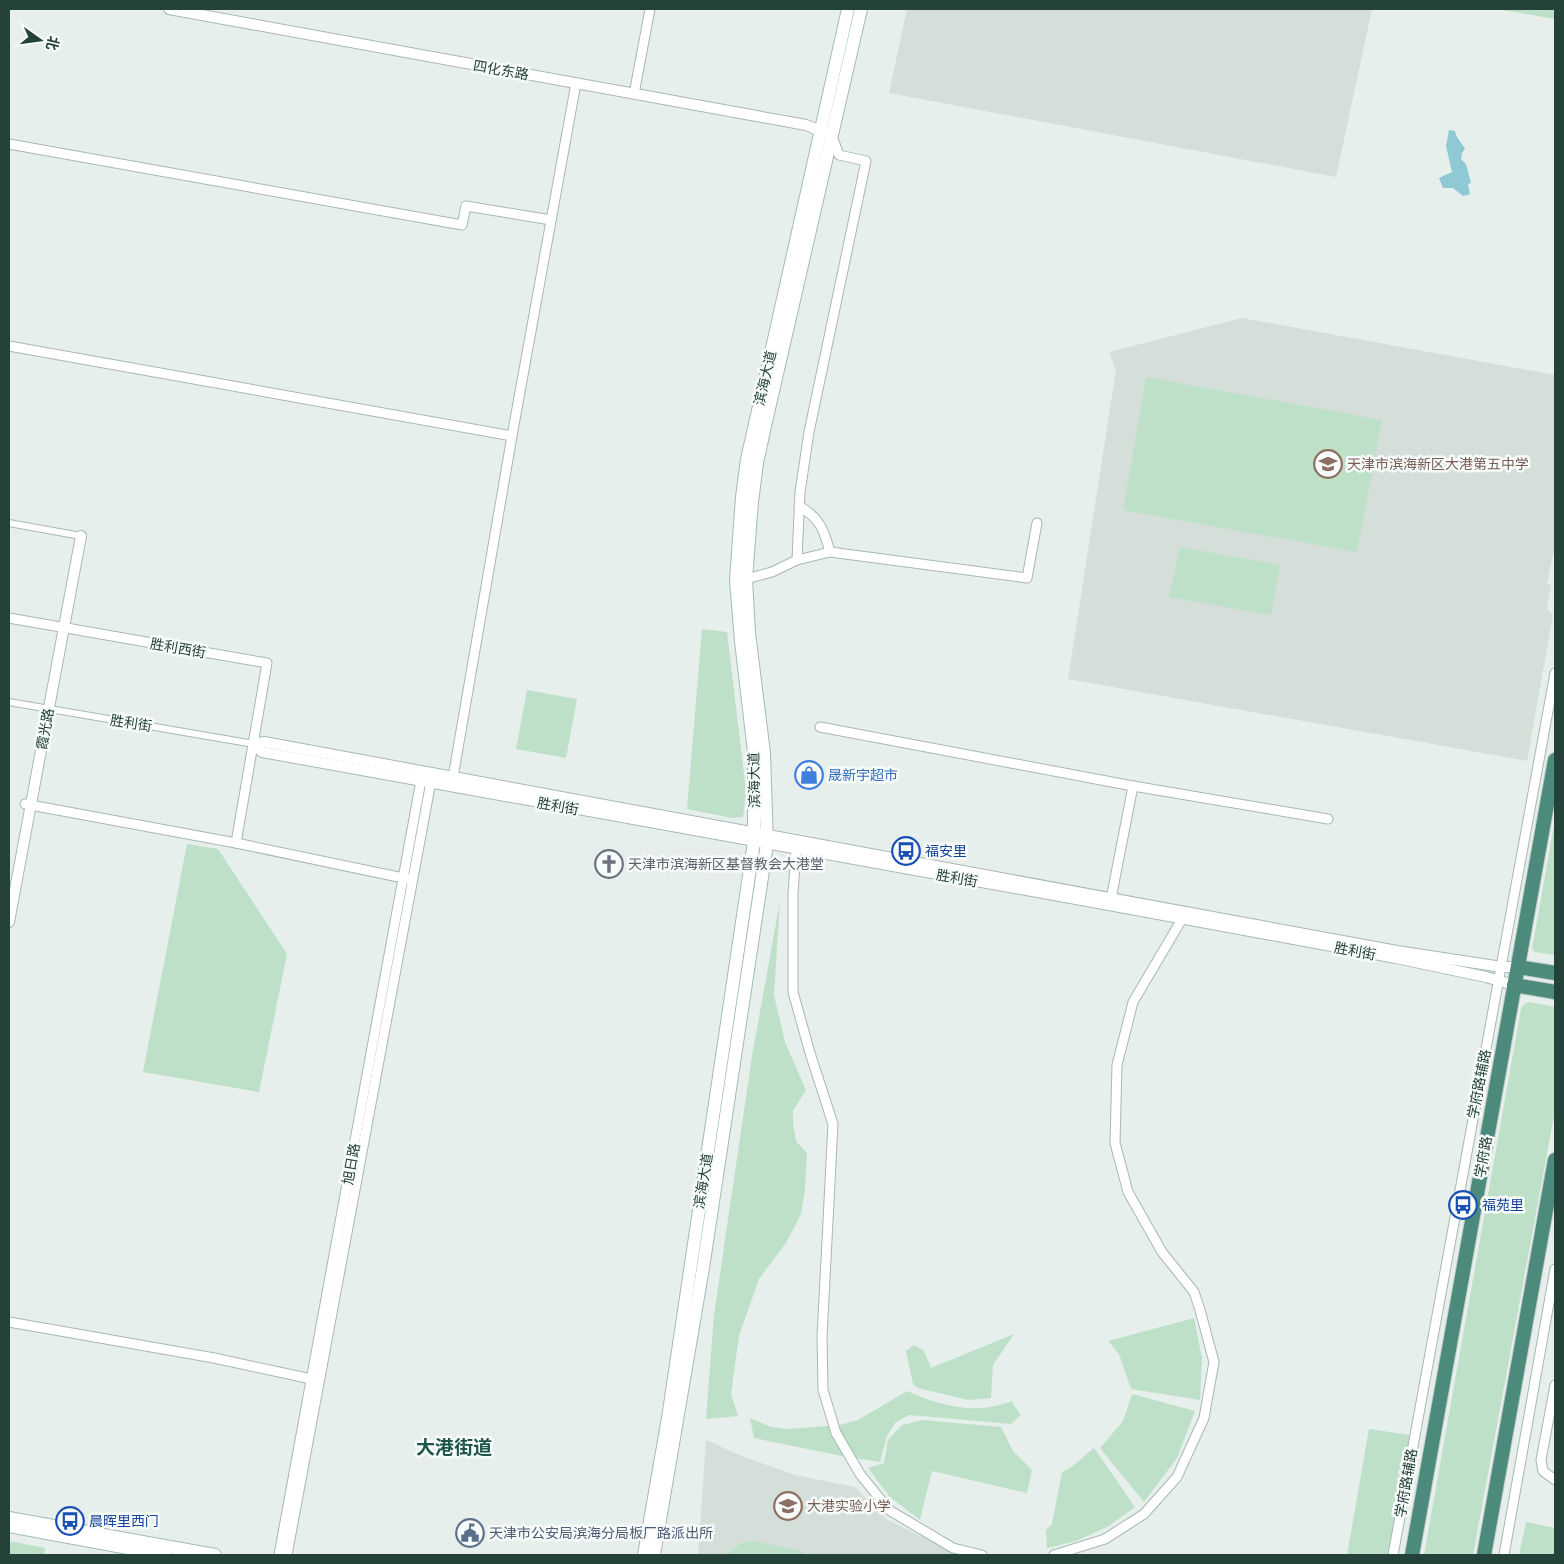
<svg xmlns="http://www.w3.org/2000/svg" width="1564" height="1564" font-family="'PT Sans','Noto Sans SC',sans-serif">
<rect width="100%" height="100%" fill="#e6efeb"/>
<g fill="#d4dfda">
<polygon points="907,9 1372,9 1336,177 889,93"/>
<polygon points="1242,318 1555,375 1555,554 1553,554 1547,584 1551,585 1547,608 1553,615 1527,761 1068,679 1116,370 1109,352"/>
<polygon points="706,1440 744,1457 795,1475 855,1487 886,1519 960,1555 698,1555"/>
</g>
<g fill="#bfe0c8">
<polygon points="1496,9 1555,9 1555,19"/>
<polygon points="1146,377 1382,420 1357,552 1123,510"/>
<polygon points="1180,547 1280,565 1271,615 1169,597"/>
<polygon points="702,629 727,632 746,791 743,817 732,818 687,809"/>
<polygon points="527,690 577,699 566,758 516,749"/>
<polygon points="1555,820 1555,955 1535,952 1532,949"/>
<polygon points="187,844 218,849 287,954 259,1092 143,1072"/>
<polygon points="780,901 774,995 785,1042 806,1090 793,1111 793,1124 796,1141 807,1153 805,1189 801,1214 786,1243 759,1279 739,1336 731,1394 738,1416 706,1419 714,1315 752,1056"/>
<polygon points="1529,1002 1555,1007 1555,1110 1473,1555 1424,1555 1521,1009 1524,1004"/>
<polygon points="1194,1318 1202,1358 1200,1400 1131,1389 1119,1354 1108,1341"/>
<polygon points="1014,1334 993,1365 991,1398 968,1400 918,1388 913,1384 906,1351 914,1345 924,1351 931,1368"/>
<path d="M907 1391C929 1401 957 1410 983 1408 993 1407 1003 1404 1013 1401V1404L1021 1415 1011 1424 909 1415 895 1423 887 1436 880 1462 842 1456 754 1438 750 1418 771 1427 788 1429 840 1425 858 1420Z"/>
<polygon points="1132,1394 1195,1411 1177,1458 1144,1502 1100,1448 1123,1421"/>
<polygon points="923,1420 1001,1427 1013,1451 1032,1470 1027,1493 932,1471 920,1520 890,1497 868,1468 884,1463 888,1440 902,1425"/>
<polygon points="1369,1429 1410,1435 1389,1555 1347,1555"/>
<path d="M1094 1448 1135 1507 1109 1526 1076 1541 1047 1548 1046 1530 1052 1524 1062 1472C1075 1467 1083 1456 1094 1448Z"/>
<polygon points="1526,1522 1555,1528 1555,1555 1519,1555"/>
<polygon points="9,1541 45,1548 44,1555 9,1555"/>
<polygon points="753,1541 799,1550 806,1555 726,1555 741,1543"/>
</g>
<path fill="#8ec9d4" d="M1449 130 1455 131C1456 138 1462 143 1465 149L1462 153 1461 159 1466 164 1471 183 1468 184 1470 194 1463 196 1453 188H1443L1439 178 1452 172 1446 146Z"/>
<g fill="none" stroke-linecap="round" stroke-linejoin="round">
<defs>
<g id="pedestrian">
<polyline points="9,523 81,536"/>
<polyline points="9,702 254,744"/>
</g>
<g id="minor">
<polyline points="634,94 650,9"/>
<polyline points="9,144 462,225 466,206 551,220"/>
<polyline points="9,346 512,436 576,83"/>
<path d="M799 506C820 518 824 530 830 552"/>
<polyline points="797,560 800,492 809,432 866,161 839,155 832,136"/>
<polyline points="746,579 772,572 797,560 830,552 1027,578 1037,523"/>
<polyline points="9,618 267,663 236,843"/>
<polyline points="820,727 1133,786 1328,819"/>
<polyline points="452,783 512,436"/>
<polyline points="25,804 236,843 408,879"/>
<polyline points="796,849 793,894 793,992 810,1053 833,1124 822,1337 823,1390 836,1433 860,1474 889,1510 953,1548 982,1555"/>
<polyline points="1110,904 1133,786"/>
<polyline points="9,1322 214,1358 316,1380"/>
<polyline points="1555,1385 1541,1460 1543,1471 1555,1480"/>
<polyline points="279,1555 422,775"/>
<polyline points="287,1555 432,776"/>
<polyline points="1054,1555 1105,1539 1144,1514 1177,1477 1204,1418 1214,1362 1200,1310 1194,1292 1162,1252 1128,1192 1115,1143 1117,1065 1133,1002 1185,914"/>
<polyline points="1393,1555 1555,673"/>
<polyline points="1504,1555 1555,1269"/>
</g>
<g id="tertiary">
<polyline points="169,9 751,115 806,125 826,133"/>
<polyline points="254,744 262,752 1109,905 1396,958 1486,977 1514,985"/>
<polyline points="254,744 264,742 1397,951 1502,967 1518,967"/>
<polyline points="9,922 81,536"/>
</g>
<g id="secondary">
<polyline points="9,1518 215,1555"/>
<polyline points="9,1526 166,1555"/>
<polyline points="644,1555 668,1418 754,842 754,752 741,641 736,580 742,497 747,459 755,424 848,9"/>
<polyline points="654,1555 703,1268 767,844 764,753 749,633 746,579 752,502 757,463 765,426 861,9"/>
</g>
<g id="trunk">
<polyline points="1518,967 1555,973"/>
<polyline points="1514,985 1555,992"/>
<polyline points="1412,1555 1555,760"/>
<polyline points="1484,1555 1555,1160"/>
</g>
</defs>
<use href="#pedestrian" stroke="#a8b8b2" stroke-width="8"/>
<use href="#minor" stroke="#a8b8b2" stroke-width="11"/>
<use href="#tertiary" stroke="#a8b8b2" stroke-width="12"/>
<use href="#secondary" stroke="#a4bbb3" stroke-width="14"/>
<use href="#trunk" stroke="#c2cac8" stroke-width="16"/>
<use href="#pedestrian" stroke="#fff" stroke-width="6"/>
<use href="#minor" stroke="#fff" stroke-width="9"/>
<use href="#tertiary" stroke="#fff" stroke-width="10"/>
<use href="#secondary" stroke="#fff" stroke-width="12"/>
<use href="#trunk" stroke="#4c8a7c" stroke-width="14"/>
</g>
<defs>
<symbol id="school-ring" viewBox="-11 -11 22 22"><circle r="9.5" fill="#f7fbf9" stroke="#8d6e63" stroke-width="1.5"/><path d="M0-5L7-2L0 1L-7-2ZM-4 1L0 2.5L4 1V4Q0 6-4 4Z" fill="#8d6e63"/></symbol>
<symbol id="shop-ring" viewBox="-11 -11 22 22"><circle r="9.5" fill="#f7fbf9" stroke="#3f7fe0" stroke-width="1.5"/><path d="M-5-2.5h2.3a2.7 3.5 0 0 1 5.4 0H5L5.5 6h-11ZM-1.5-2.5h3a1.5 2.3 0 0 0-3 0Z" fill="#3f7fe0"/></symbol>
<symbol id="bus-ring" viewBox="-11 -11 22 22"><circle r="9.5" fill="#f7fbf9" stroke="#1a4fb4" stroke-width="1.5"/><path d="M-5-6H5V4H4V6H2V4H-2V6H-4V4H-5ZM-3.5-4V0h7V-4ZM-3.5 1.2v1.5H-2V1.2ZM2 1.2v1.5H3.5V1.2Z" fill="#1a4fb4"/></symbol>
<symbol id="church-ring" viewBox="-11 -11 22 22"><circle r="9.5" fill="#f7fbf9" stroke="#6b7280" stroke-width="1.5"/><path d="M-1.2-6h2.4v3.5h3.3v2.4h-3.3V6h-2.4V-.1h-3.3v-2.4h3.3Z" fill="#6b7280"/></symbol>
<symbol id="civic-ring" viewBox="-11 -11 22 22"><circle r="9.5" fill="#f7fbf9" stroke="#5c6f8a" stroke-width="1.5"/><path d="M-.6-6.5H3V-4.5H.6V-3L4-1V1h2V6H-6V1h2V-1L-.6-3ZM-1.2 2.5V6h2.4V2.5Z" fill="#5c6f8a"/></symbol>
</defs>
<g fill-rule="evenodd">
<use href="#school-ring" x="1312" y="448" width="32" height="32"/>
<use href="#shop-ring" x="793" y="759" width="32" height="32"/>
<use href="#bus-ring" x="890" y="835" width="32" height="32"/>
<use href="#church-ring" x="593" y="848" width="32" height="32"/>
<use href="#bus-ring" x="1447" y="1189" width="32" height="32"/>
<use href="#school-ring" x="772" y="1490" width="32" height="32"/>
<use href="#bus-ring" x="54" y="1505" width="32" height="32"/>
<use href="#civic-ring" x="454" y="1517" width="32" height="32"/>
</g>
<g text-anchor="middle" stroke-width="5" stroke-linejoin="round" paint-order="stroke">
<g font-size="14" fill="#24423a" stroke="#f7fbf9">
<text transform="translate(501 70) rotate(10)" y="5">四化东路</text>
<text transform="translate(765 378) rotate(-77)" y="5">滨海大道</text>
<text transform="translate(178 648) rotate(10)" y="5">胜利西街</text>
<text transform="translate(131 723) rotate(9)" y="5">胜利街</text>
<text transform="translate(45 729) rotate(-80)" y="5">霞光路</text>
<text transform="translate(754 780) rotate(-91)" y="5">滨海大道</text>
<text transform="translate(558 806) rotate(10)" y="5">胜利街</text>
<text transform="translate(957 878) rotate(10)" y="5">胜利街</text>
<text transform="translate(1355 951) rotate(11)" y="5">胜利街</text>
<text transform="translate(1479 1084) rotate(-79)" y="5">学府路辅路</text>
<text transform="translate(1483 1157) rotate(-80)" y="5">学府路</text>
<text transform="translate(351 1164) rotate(-80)" y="5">旭日路</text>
<text transform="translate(703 1181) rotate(-81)" y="5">滨海大道</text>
<text transform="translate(1406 1483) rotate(-80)" y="5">学府路辅路</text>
</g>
<g font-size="14" fill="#785e54" stroke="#f7fbf9" text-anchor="start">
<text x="1347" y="469">天津市滨海新区大港第五中学</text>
<text x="807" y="1511">大港实验小学</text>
</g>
<g font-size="14" fill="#366cbe" stroke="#f7fbf9" text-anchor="start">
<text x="828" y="780">晟新宇超市</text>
</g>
<g font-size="14" fill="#164399" stroke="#f7fbf9" text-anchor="start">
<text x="925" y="856">福安里</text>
<text x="1482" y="1210">福苑里</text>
<text x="89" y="1526">晨晖里西门</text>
</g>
<g font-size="14" fill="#5b616d" stroke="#f7fbf9" text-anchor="start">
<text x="628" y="869">天津市滨海新区基督教会大港堂</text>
</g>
<g font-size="14" fill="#4e5e75" stroke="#f7fbf9" text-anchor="start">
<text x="489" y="1538">天津市公安局滨海分局板厂路派出所</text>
</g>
<g font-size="19" font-weight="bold" fill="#1f5548" stroke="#f7fbf9">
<text x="454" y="1454">大港街道</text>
</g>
</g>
<rect width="1564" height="1564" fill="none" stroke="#24423a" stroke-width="20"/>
<g transform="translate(40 40) rotate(104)" stroke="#f7fbf9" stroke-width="4" paint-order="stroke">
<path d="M0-4L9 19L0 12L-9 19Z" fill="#24423a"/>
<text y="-8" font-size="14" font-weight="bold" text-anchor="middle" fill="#24423a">北</text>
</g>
</svg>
